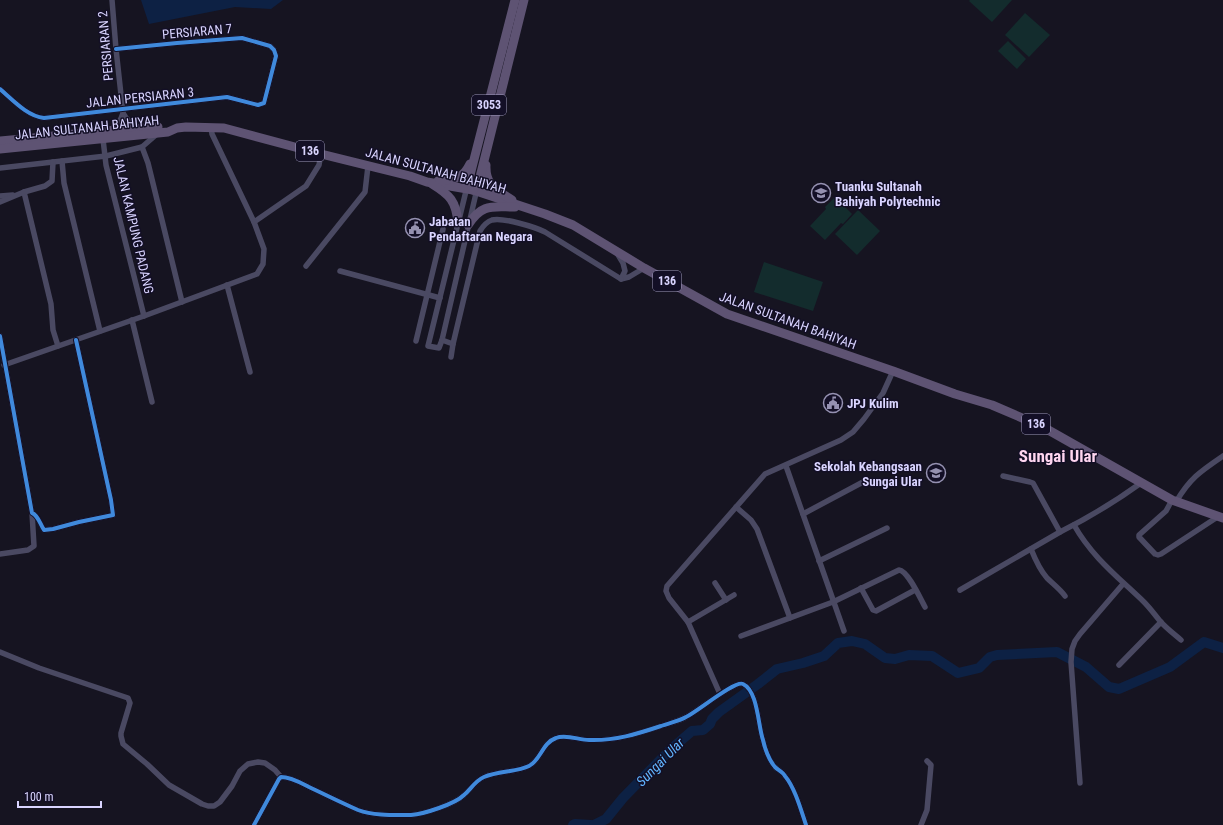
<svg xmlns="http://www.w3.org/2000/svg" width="1223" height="825" font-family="'Roboto Condensed',sans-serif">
<rect width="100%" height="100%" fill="#161421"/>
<g fill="#132c2d">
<polygon points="970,0 1012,0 992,22 969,1"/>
<polygon points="1025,13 1050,35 1029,57 1005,35"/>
<polygon points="1008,41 1026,59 1017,69 998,51"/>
<polygon points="835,197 852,214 843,224 841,223 825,240 810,226 826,209 825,207"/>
<polygon points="858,210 880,231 857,255 835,234"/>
<polygon points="764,262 823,282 813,311 754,292"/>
</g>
<polygon fill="#0d2144" points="141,0 283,0 271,9 235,7 149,24"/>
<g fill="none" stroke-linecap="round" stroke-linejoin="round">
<g stroke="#0d2144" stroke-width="10">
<polyline points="573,825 575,824 591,825"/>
<polyline points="594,825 606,819 623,798 671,749 692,731 703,730 710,724 712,719 719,712 758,684 777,669 803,663 824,656 838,643 852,641 865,644 885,658 895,659 909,655 932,656 958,673 979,668 990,657 997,655 1057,652 1086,667 1109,687 1119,689 1170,667 1204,642 1223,648"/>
</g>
<g stroke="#4a4962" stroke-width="5.5">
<path d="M112 0 116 49 123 113C127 121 132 124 139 127"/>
<path d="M0 89C13 100 27 116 44 118L227 97 258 105 264 103 276 56 274 50 270 46 242 38 177 43 116 49"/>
<path d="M111 129C118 126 121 120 123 113"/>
<polyline points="103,139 106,165 144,316"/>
<polyline points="142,147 157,134"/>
<polyline points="62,161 64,183 100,331"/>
<polyline points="0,168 106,156 142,147 148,163 182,302"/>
<polyline points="467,187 428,346 439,348 442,340 477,189"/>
<polyline points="24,192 51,304 53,330 58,346"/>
<polyline points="0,196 13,195"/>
<polyline points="0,202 24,192 45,186 52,181 53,162"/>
<polyline points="254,222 306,186 319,165 321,154"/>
<polyline points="617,253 623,263 625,271 621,279 629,277 644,268"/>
<polyline points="306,266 365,192 368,166"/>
<polyline points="340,271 440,298"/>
<polyline points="227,285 250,372"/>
<polyline points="132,320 152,402"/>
<path d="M0 336 32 513C38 515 40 524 44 530L53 529 79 522 113 515 111 500 76 340"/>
<polyline points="442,340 453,344"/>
<polyline points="416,341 443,229"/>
<path d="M451 357 453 344 480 231C483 226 486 222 492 220 502 217 535 227 545 232L621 279"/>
<polyline points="4,365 144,316 257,274 263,264 264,249 254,222 212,134 211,127"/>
<polyline points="786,466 844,631"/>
<polyline points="1003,476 1030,482 1033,483 1060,532"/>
<polyline points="1172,500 1166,511 1139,535 1139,537 1155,554 1158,555 1161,554 1219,516"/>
<path d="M1176 502C1190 478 1201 471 1223 456"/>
<polyline points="736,507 751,520 757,529 790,618"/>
<polyline points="803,514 863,482"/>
<path d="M1074 525C1092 557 1118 577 1144 602 1150 608 1155 615 1160 621 1166 628 1174 634 1181 640"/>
<path d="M1031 549C1035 559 1040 570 1047 578 1053 584 1060 589 1065 596"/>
<polyline points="0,554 28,550 34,546 32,513"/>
<polyline points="819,561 887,528"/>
<polyline points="715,583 726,600"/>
<polyline points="861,588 873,610 876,611 915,590"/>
<path d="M960 590 1060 532C1088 518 1116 501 1141 483"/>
<polyline points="688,622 734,595"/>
<path d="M741 636 833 602 899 570C908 571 920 598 925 607"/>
<polyline points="0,652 39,668 128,698 130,703 121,733 121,736 123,744 147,764 169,785 202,804 208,806 214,806 220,802 232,786 240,771 248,764 258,762 265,763 275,770 281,777"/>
<polyline points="1119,665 1161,622"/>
<polyline points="720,694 688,622 669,598 666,591 667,586 765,474 841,440 853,432 864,419 883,393 893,371"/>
<polyline points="1080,783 1071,662 1072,649 1075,641 1080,634 1123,584"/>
<path d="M254 825 279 779 281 777C291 777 301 783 309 787 326 795 342 803 358 810 374 816 395 815 411 815 424 814 455 804 464 795 471 789 475 781 484 777 498 771 517 772 529 766 541 760 542 743 556 738 566 734 579 740 589 740 615 741 637 734 661 726 669 723 679 721 686 717 697 712 735 680 743 684 758 691 758 726 763 740 765 749 769 760 775 767 778 770 783 772 785 776 795 788 801 810 806 825"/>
<polyline points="921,825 927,810 931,765 927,761"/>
</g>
<g stroke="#5e5373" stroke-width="9">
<polyline points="0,141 107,131 158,127"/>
<polyline points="0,149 168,132 177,128 186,127 224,128 321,154 410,176 427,182 473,190 545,214 573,225 644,268 727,314 893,371 955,394 992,405 1043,427 1172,500 1223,518"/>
<path d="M486 165C485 186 497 190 512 200"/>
<path d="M438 181C455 179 462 180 470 164"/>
<path d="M432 184C450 195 456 201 458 223"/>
<polyline points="473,190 479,181 524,0"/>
<polyline points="473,190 469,179 515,0"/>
<path d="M468 225C482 203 492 207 515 207"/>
</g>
<defs>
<g id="cycleway">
<path d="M0 89C13 100 27 116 44 118L227 97 258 105 264 103 276 56 274 50 270 46 242 38 177 43 116 49"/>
<path d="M0 336 32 513C38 515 40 524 44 530L53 529 79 522 113 515 111 500 76 340"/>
<path d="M254 825 279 779 281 777C291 777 301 783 309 787 326 795 342 803 358 810 374 816 395 815 411 815 424 814 455 804 464 795 471 789 475 781 484 777 498 771 517 772 529 766 541 760 542 743 556 738 566 734 579 740 589 740 615 741 637 734 661 726 669 723 679 721 686 717 697 712 735 680 743 684 758 691 758 726 763 740 765 749 769 760 775 767 778 770 783 772 785 776 795 788 801 810 806 825"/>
</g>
</defs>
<use href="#cycleway" stroke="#130f26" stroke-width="6"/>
<use href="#cycleway" stroke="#408adc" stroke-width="4"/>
</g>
<defs>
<symbol id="university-ring" viewBox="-11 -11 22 22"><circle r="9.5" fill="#130f26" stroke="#9591b1" stroke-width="1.5"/><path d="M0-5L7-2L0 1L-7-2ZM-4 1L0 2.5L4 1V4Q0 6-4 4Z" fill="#9591b1"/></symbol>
<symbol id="civic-ring" viewBox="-11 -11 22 22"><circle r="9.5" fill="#130f26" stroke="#9591b1" stroke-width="1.5"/><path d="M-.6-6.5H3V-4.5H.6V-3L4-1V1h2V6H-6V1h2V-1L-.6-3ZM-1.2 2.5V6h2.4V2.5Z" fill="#9591b1"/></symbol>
<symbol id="school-ring" viewBox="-11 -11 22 22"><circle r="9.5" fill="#130f26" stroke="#9591b1" stroke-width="1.5"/><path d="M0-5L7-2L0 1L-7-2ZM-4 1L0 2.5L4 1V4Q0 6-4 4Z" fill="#9591b1"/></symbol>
</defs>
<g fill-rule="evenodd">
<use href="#university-ring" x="810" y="182" width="22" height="22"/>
<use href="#civic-ring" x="404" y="217" width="22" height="22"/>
<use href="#civic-ring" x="822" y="392" width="22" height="22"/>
<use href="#school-ring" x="925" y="462" width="22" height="22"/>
</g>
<g text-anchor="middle" stroke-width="3" stroke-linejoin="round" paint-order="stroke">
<g fill="#130f26" stroke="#9e99be" stroke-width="1">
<rect x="472" y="95" width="34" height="20" rx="3"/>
<rect x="296" y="141" width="28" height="20" rx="3"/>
<rect x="653" y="271" width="28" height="20" rx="3"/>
<rect x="1022" y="414" width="28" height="20" rx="3"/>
</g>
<g font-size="12" font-weight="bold" fill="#d9d4ff">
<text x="489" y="109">3053</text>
<text x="310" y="155">136</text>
<text x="667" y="285">136</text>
<text x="1036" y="428">136</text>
</g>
<g font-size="13" fill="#d9d4ff" stroke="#130f26">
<text transform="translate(197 31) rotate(-5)" y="5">PERSIARAN 7</text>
<text transform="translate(105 46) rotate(-95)" y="5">PERSIARAN 2</text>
<text transform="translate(140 97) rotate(-6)" y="5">JALAN PERSIARAN 3</text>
<text transform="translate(87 127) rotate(-6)" y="5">JALAN SULTANAH BAHIYAH</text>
<text transform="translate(436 170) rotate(15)" y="5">JALAN SULTANAH BAHIYAH</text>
<text transform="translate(134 225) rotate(77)" y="5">JALAN KAMPUNG PADANG</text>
<text transform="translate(788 320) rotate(20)" y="5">JALAN SULTANAH BAHIYAH</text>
</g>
<g font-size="13" font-weight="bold" fill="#d9d4ff" stroke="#130f26" text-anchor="start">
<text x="835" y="191">Tuanku Sultanah<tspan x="835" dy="15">Bahiyah Polytechnic</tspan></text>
<text x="429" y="226">Jabatan<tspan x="429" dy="15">Pendaftaran Negara</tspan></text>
<text x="847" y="408">JPJ Kulim</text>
<text x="922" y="471" text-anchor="end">Sekolah Kebangsaan<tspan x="922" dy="15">Sungai Ular</tspan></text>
</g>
<g font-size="14" font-style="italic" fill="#62b6ff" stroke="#130f26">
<text transform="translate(660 762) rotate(-45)" y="5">Sungai Ular</text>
</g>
<g font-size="17" font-weight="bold" fill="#ffd6f0" stroke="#130f26">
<text x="1058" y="462">Sungai Ular</text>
</g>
</g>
<path d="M18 801v6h83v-6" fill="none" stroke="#d9d4ff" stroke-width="2"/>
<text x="24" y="801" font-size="12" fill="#d9d4ff" stroke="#130f26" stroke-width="3" paint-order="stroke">100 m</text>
</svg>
